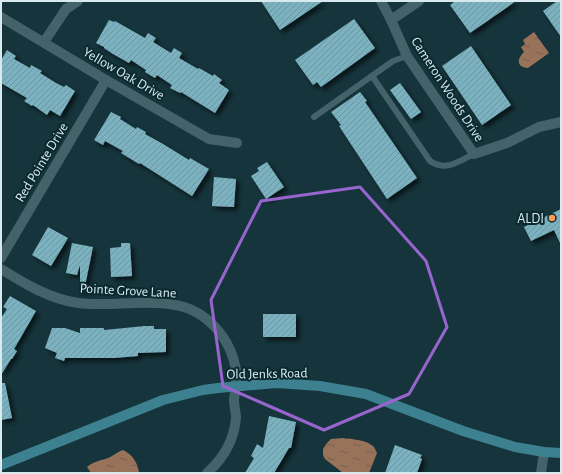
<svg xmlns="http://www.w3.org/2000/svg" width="562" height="474" font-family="'Alegreya Sans',sans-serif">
<defs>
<pattern id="water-ripples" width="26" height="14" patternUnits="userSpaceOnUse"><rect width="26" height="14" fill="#987259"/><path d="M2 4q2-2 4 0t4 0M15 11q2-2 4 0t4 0" fill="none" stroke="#756052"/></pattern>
<pattern id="building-hatch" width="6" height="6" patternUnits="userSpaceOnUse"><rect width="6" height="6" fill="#7bb2c0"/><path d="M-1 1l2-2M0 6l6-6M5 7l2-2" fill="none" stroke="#6c97a2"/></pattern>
<filter id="shadow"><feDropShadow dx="3.5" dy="3.5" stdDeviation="2" flood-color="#0009"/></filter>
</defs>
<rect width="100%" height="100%" fill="#15343b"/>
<g fill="url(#water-ripples)">
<path d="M534 32 549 53 528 68C516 67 517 59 524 52L521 47 525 44 523 40Z"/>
<path d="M343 438C351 439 368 440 374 447 375 449 376 451 377 453L369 473H343L325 459 323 455V449L327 443 331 439Z"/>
<path d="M123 450C133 455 138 463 139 473H91L87 467C94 461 100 461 108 458 113 456 117 452 123 450Z"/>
</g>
<g fill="url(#building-hatch)" filter="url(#shadow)">
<polygon points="261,1 323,1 280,30"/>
<polygon points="455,1 516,1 470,33 450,5"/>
<polygon points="557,1 561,1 561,37 543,11"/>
<polygon points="354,19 375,48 321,87 317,82 313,85 295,60"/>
<polygon points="109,20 114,22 115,21 145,38 148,33 156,38 153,42 171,53 174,48 182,53 179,58 198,69 199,68 213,76 214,74 222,80 219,83 229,90 215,113 181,92 180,93 170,88 172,85 157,75 155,78 145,72 146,70 131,60 129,63 113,54 104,48 104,47 96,43"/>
<polygon points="471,46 511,105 482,125 442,66"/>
<polygon points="7,50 16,56 14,59 30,68 31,65 42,71 40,73 56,83 64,87 66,85 75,91 60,116 50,110 47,115 33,105 32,106 24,101 27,98 1,83 1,60"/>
<polygon points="400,83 421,112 411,119 390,90"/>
<polygon points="360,92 367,101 365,102 417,178 387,199 339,126 341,125 331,112"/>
<polygon points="111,112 121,117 120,119 136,129 137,127 146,132 145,134 163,144 189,160 190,158 209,169 192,196 140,163 139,164 121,153 123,151 105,141 103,145 94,140"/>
<polygon points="267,162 284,187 266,199 251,176 259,171 257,168"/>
<polygon points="214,177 236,179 234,207 212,206"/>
<polygon points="561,209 561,245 554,230 531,241 524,227"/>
<polygon points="48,227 68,238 51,266 32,255"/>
<polygon points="72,243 93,247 84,291 80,290 80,265 77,275 66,273"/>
<polygon points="121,243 130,243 132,276 111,277 110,248 121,247"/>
<polygon points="10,296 36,311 14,349 17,351 12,359 11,359 1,375 1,318 7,309 3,307"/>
<rect x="263" y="314" width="33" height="23"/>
<polygon points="145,326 154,326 154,329 166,329 166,352 138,353 138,356 114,358 65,358 64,361 55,358 57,353 45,348 52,328 65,328 80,333 80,328 104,328 104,330"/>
<polygon points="1,383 5,383 12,418 1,420"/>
<polygon points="269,416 296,422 291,448 289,448 274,473 245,473 254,458 251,456 257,444 263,448"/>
<polygon points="395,445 422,455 420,458 422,459 417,473 385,473"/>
</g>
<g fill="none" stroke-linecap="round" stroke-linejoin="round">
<g stroke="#43626a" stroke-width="6">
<path d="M372 76 430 161C446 172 459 161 474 154"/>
<polyline points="314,117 393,61 407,56"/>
</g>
<g stroke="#43626a" stroke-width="10">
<polyline points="381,1 391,20 407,56 474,154 507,143 539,127 561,122"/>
<polyline points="1,17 106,80 209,139 237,143"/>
<polyline points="391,20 419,1"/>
<polyline points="44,42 66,9 78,1"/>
<polyline points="1,258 106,80"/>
<path d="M1 269C25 284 50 299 78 303 111 307 143 299 175 305 207 310 231 339 236 370 237 380 235 390 234 400 234 406 236 412 236 418 234 440 224 458 207 473"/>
<polyline points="541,473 544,452"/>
</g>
<polyline stroke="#3d8190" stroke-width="10" points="1,465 163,400 203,390 218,388 277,383 320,386 366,394 463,431 515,447 544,452 561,453"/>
</g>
<path fill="none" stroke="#9765cd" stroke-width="3" stroke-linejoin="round" d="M360 187 426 261 447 327 409 394 324 430 223 386 211 300 261 201Z"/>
<circle fill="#fd9c57" stroke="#0a2930" stroke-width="1.5" cx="552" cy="218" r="4"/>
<g text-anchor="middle" stroke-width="4" stroke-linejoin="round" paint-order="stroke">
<g font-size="14" fill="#d9eaef" stroke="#0a2930">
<text transform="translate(124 73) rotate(30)" y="5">Yellow Oak Drive</text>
<text transform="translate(448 89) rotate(57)" y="5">Cameron Woods Drive</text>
<text transform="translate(41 162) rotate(-59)" y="5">Red Pointe Drive</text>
<text transform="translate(128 290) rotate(3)" y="5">Pointe Grove Lane</text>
<text transform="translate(267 373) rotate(-1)" y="5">Old Jenks Road</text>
</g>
<g font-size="14" fill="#d9eaef" stroke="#0a2930" text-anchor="end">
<text x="544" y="223">ALDI</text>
</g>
</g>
<rect width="562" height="474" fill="none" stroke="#d9eaef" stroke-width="4"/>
</svg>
